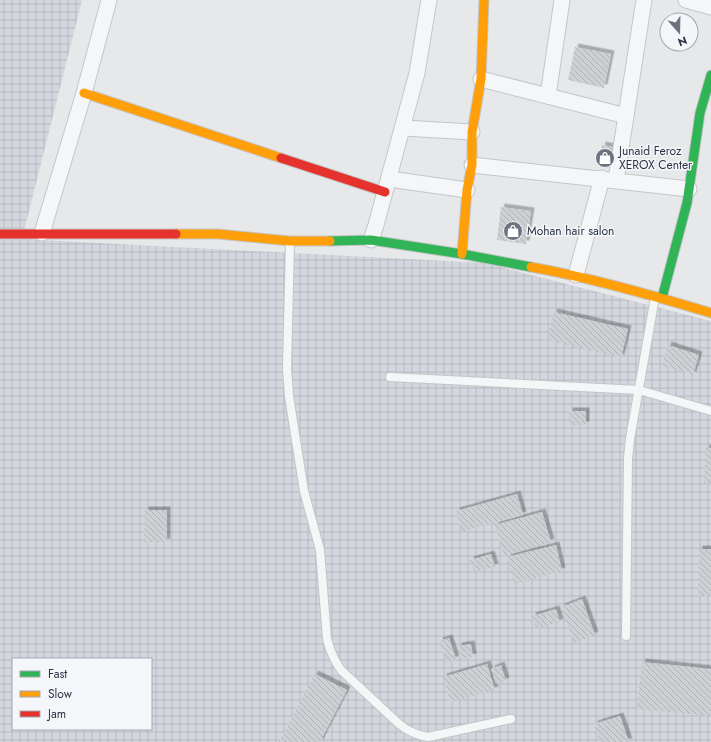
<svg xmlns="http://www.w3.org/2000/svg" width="711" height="742" font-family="Jost,sans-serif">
<defs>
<pattern id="industrial-grid" width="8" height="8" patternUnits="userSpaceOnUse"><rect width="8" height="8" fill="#d4d7dd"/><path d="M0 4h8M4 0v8" fill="none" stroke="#b6b9bf"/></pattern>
<pattern id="building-back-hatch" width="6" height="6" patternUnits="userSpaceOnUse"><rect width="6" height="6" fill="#ced0d3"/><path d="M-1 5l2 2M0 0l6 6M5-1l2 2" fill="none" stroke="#b1b3b6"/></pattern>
<filter id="shadow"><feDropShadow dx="3.5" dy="-3.5" stdDeviation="0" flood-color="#0004"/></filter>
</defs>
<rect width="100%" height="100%" fill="#e6e8ea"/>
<path fill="url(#industrial-grid)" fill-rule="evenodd" d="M0 0H82L22 239 485 263 711 321V742H0ZM13 659H151V729H13Z"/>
<g fill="url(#building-back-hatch)" filter="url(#shadow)">
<polygon points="575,47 611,54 604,88 568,80"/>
<polygon points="602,145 612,147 608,168 599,166"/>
<polygon points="501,207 531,211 526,244 497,240"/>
<polygon points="554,312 628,329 621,358 547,340"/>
<polygon points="668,345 699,355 693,375 662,366"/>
<rect x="569" y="411" width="17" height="14"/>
<polygon points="706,448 711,448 711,484 704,483"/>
<polygon points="517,494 523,515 461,532 456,511"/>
<polygon points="145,510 167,510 167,542 144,542"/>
<polygon points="542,512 551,542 504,556 495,525"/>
<polygon points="556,545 562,571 514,584 507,557"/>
<polygon points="699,549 711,549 711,596 698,596"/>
<polygon points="491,554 495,567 474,572 470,560"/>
<polygon points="582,599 595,635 574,643 561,607"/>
<polygon points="556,609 560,622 536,629 532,616"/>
<polygon points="449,638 456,659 447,663 439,641"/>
<polygon points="471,644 473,657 460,659 458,646"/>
<polygon points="642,662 711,669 711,716 637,709"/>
<polygon points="487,664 495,690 451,702 443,677"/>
<polygon points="501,665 506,681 496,684 491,669"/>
<polygon points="315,674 347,690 320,742 279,742"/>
<polygon points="620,716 629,742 600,742 594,724"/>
</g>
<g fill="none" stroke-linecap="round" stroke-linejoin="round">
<defs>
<g id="lane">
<path d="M290 242 287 368 289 396 304 491 320 550 327 639C330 651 334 660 341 670L398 723C407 731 416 735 428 737L511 719"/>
<polyline points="390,377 639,390 711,411"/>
<polyline points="626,636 628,458 630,439 655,297"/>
</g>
<g id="street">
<polyline points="686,0 711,7"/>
<polyline points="481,79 626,116"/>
<polyline points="548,96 562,0"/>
<polyline points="403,128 472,132"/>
<polyline points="472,165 689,189"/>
<polyline points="389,179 467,190"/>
<polyline points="616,180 644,0"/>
<polyline points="42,233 84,93 109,0"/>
<polyline points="371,240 376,225 417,73 429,0"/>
<polyline points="576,275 602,178"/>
</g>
<g id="fast">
<polyline points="330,241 371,240 462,254 531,267"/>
<polyline points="662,298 687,203 700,113 711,75"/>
</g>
<g id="slow">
<polyline points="84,93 281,158"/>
<polyline points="176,234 218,234 290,241 330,241"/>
<polyline points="462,254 467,190 472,165 472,132 481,79 484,0"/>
<path d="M531 267C592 278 652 295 711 313"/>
</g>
<g id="jam">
<polyline points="281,158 385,192"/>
<polyline points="0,234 176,234"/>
</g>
</defs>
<use href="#lane" stroke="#c4c6c8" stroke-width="10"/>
<use href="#street" stroke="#c4c6c8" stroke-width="17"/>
<use href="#fast" stroke="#c4c6c8" stroke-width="11"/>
<use href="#slow" stroke="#c4c6c8" stroke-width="11"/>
<use href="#jam" stroke="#c4c6c8" stroke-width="11"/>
<use href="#lane" stroke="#f5f6f7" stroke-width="8"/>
<use href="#street" stroke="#f5f6f7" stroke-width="15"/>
<use href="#fast" stroke="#30b455" stroke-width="9"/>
<use href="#slow" stroke="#ff9f0a" stroke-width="9"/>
<use href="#jam" stroke="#e5322d" stroke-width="9"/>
</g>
<defs>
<symbol id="shop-disc" viewBox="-11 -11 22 22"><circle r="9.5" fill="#6c737f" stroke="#f4f6f9"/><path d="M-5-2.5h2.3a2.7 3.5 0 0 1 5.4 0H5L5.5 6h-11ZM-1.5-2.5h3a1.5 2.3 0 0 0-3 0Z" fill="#fff"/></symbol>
</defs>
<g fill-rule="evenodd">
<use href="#shop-disc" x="594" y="147" width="22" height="22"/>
<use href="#shop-disc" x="502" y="220" width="22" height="22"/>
</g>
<g text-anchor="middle" stroke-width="3" stroke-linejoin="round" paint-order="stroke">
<g font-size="12" fill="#2b3445" stroke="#f4f6f9" text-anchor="start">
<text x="619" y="155">Junaid Feroz<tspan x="619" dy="14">XEROX Center</tspan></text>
<text x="527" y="235">Mohan hair salon</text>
</g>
</g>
<rect x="12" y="658" width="140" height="72" fill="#f4f6f9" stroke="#a4a8b1"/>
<rect x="20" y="671" width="20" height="6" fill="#30b455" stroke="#a4a8b1"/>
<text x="48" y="678" font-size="12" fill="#2b3445">Fast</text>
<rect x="20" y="691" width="20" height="6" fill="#ff9f0a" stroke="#a4a8b1"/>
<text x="48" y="698" font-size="12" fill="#2b3445">Slow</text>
<rect x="20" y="711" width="20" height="6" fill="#e5322d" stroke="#a4a8b1"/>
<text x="48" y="718" font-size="12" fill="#2b3445">Jam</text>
<g transform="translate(679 32) rotate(160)"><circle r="19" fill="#f4f6f9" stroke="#a4a8b1"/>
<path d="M0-3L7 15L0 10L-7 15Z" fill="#6c737f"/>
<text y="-6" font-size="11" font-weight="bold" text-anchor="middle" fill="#2b3445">N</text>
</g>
</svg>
